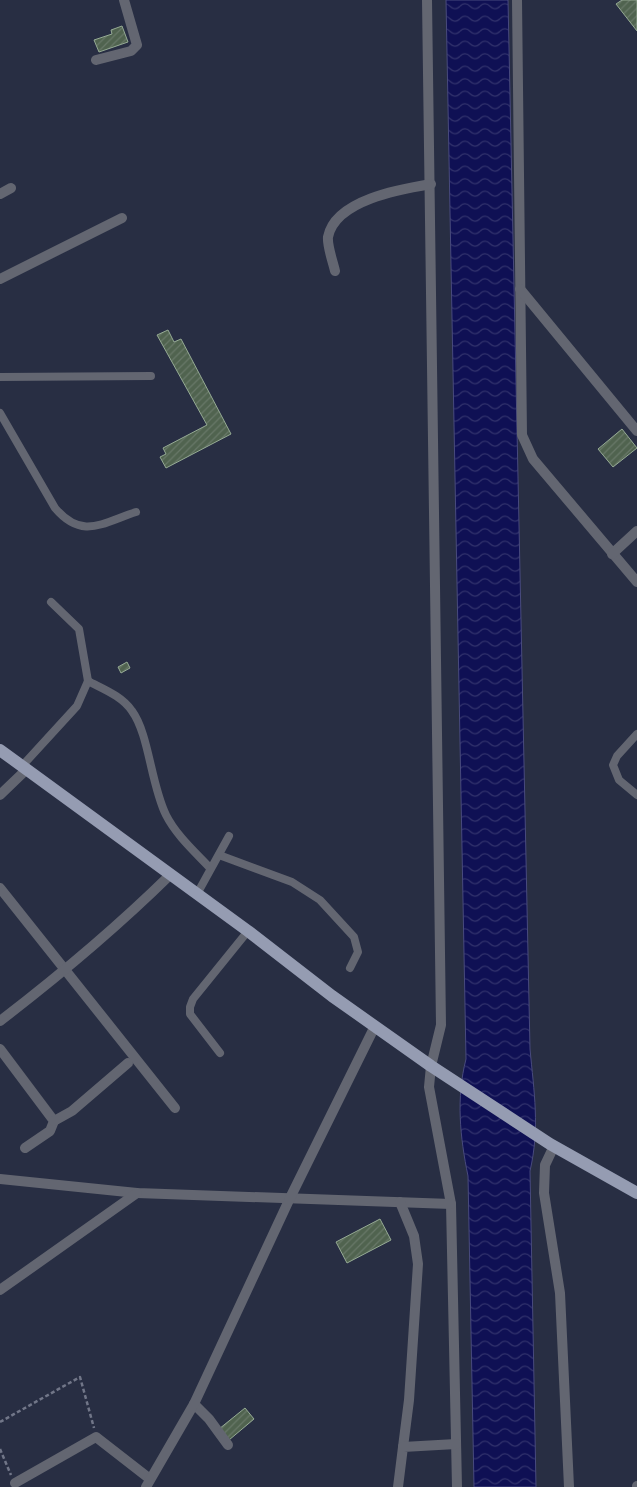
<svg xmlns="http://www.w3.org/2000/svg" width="637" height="1487" font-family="'IBM Plex Serif',serif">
<defs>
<pattern id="water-waves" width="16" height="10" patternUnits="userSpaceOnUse" patternTransform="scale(1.25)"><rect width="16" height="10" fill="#0f1054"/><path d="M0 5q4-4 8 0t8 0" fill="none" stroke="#31326c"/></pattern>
<pattern id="building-hatch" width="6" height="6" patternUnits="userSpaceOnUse" patternTransform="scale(1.25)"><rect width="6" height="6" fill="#50634f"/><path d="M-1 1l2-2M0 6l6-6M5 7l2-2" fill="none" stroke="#687868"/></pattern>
</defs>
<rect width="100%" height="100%" fill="#282e43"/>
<path fill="url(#water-waves)" stroke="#484a7e" d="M446 0H508L530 1049C534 1092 540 1128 530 1171L536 1487H474L468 1176C460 1137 456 1098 466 1059Z"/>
<g fill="url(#building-hatch)" stroke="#95aa94">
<polygon points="622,0 637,0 637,31 616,4"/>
<polygon points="122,26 128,42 99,52 94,40 112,34 111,30"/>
<polygon points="168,330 174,342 181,339 231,434 166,468 160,457 166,454 163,448 207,425 157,335"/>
<polygon points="622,429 637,448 613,467 598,449"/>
<polygon points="127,662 130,668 121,673 118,667"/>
<polygon points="380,1219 391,1240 347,1263 336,1242"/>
<polygon points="245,1408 254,1419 229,1440 219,1429"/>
</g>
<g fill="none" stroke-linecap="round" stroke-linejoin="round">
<g stroke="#717688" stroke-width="2.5" stroke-dasharray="4 2.5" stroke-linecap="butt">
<polyline points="0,1422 80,1377 94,1428"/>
<polyline points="0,1449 11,1475"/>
</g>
<g stroke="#636671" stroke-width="8">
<polyline points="0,377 151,376"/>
<path d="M0 413 55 508C82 540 102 523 136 512"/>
<path d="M88 681C103 689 122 696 132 711 149 734 151 785 166 815 176 835 195 852 210 868"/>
<polyline points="637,734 617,756 613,765 619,780 637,795"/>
<polyline points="23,765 77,706 88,681 79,629 51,602"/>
<polyline points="219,855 292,882 320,900 354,937 358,952 350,968"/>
<polyline points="197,894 229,836"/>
<polyline points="220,1053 190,1014 190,1007 193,999 248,931"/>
</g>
<g stroke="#636671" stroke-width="10">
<polyline points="427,0 441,1025 431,1066 429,1087 451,1204 457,1487"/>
<polyline points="517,0 522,435 533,459 637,582"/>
<polyline points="96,60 131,51 137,45 124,0"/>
<polyline points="0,194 11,188"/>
<path d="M335 271C333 262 327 246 328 237 335 200 401 189 431 184"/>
<polyline points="0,279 122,218"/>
<polyline points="520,289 637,431"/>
<polyline points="612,554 637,531"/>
<polyline points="0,795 27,769"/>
<polyline points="0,888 175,1108"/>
<path d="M0 1021C60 975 116 928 170 875"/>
<polyline points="0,1049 54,1121 50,1131 25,1148"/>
<polyline points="54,1121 72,1111 128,1063"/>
<polyline points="554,1146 545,1165 544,1193 560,1293 569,1487"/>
<polyline points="0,1179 137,1193 451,1204"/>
<polyline points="400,1202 414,1236 418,1264 409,1400 403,1447"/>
<polyline points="0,1290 137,1193"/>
<polyline points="194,1404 209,1419 228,1445"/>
<polyline points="15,1483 96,1437 150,1479"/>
<polyline points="146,1487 194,1404 290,1198 375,1026"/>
<polyline points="398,1487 403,1447 456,1444"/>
<polyline points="637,1487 637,1486"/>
</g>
<polyline stroke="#959cb2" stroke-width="12" points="0,750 248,931 332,996 431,1066 550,1144 637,1193"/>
</g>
</svg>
